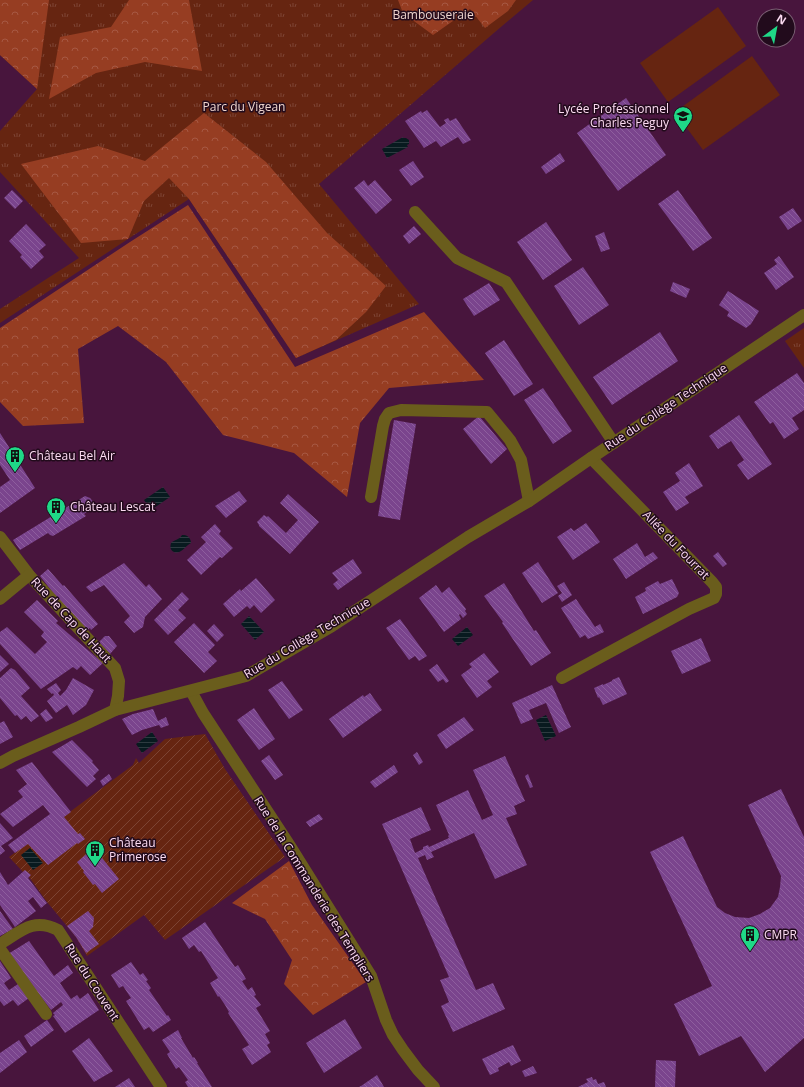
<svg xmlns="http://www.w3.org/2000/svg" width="804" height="1087" font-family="'Open Sans',sans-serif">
<defs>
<pattern id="grass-tufts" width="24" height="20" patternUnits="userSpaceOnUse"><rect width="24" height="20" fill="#662511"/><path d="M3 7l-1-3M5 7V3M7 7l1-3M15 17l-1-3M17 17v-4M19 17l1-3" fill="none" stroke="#7d4434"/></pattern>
<pattern id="forest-crowns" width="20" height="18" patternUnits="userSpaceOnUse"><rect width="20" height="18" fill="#963d22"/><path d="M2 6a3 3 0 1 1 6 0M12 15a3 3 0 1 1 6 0" fill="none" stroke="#a65843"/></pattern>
<pattern id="garden-furrows" width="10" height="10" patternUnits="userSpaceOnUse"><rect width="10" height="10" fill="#662511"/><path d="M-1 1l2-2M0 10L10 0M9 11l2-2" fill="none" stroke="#7d4434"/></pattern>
<pattern id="water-rules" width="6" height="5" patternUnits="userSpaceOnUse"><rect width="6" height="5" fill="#081a1f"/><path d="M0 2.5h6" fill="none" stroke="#2d3b40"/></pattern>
<pattern id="building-back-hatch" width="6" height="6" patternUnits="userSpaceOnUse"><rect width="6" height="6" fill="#7a448d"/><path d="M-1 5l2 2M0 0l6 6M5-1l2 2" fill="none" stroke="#8e5e9e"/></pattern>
</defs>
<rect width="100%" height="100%" fill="#48153d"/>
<g fill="url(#grass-tufts)">
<polygon points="0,0 533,0 495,32 319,184 419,304 296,358 189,199 0,323 0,309 79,258 0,172 0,131 37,89 0,55"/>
<polygon points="804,328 804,368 785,341"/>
</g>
<g fill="url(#forest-crowns)">
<polygon points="0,0 49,0 37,89 0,55"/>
<polygon points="129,0 189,0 202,71 145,62 96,73 49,99 60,37 111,27"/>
<polygon points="398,0 516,0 508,11 485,28 470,9 433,35 403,13"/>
<polygon points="204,113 266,162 327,233 386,286 366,312 336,340 296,358 189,199 169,178 144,201 128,239 81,243 21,164 98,146 145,161"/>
<polygon points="188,205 295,367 424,312 484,380 389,388 360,423 347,497 294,453 223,435 166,362 118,326 78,349 84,423 23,426 0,402 0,328 130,242"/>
<polygon points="289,861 312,905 366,982 313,1015 284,984 292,960 265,919 232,903"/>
</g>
<polygon fill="url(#garden-furrows)" points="205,734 225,769 285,857 165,940 144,915 87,956 76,937 47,902 29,877 23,872 9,857 133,765 136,758 139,763 165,739"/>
<g fill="#662511">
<polygon points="718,7 746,46 668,102 640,63"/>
<polygon points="752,56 780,95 703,150 675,112"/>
</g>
<g fill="url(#water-rules)">
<polygon points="403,137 403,138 406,138 409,140 409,144 407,145 408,147 387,158 382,149"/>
<polygon points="163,487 170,497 151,510 144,500"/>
<path d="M182 535H184C188 535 191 539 191 543 186 545 181 555 174 552 170 550 170 547 171 543 175 539 178 541 182 535Z"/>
<polygon points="249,616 264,632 255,640 241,624"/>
<polygon points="467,627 473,635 458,646 452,639"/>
<polygon points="546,715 556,736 545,741 536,720"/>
<polygon points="152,732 158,741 142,753 136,744"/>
<polygon points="30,848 43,863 33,870 21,855"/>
</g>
<g fill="url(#building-back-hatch)">
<polygon points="626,98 666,155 618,191 577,133"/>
<polygon points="427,110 440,127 446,123 444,120 448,118 450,121 456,118 471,140 463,144 458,137 441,147 436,141 424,148 405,121 421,111 422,113"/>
<polygon points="560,153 565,161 546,174 541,167"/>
<polygon points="413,161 424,177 411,186 399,170"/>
<polygon points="364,180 368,186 375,180 392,200 376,214 354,188"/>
<polygon points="12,190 23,201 15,209 4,198"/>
<polygon points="678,190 712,238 693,251 658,204"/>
<polygon points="793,208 802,221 788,230 779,217"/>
<polygon points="546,222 572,260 543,280 517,242"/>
<polygon points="26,224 46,245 39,251 44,257 31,269 20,257 22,255 9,241"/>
<polygon points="414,226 421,234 409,244 403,236"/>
<polygon points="604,232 610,249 601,252 595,236"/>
<polygon points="779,256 794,277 776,290 764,273 777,264 774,260"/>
<polygon points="583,267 609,305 579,325 554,286"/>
<polygon points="673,282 690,289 686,298 670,291"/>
<polygon points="489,283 500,300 474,316 463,299"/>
<polygon points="728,291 759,311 751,324 746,328 727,316 729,312 719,305"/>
<polygon points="660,332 678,361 612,405 593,377"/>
<polygon points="504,340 533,384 514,396 485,353"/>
<polygon points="797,373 804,383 804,410 792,418 799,429 784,439 773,422 770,424 754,402"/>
<polygon points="543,388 572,431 553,444 524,400"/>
<polygon points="739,415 772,464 748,480 737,465 744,460 731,441 718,449 709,436"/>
<polygon points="479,416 507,449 491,464 463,429"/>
<polygon points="394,420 416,424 400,520 378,516"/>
<polygon points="0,433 35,488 0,513 0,487 10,480 0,465"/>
<polygon points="689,463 703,486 685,497 689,503 676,511 663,492 680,481 675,473"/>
<polygon points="239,491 247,501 226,518 215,506"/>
<polygon points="288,494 319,522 290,554 259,526 259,525 257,522 264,515 267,517 268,516 286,533 298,520 280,503"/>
<polygon points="85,496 90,498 94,503 94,507 84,514 86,516 53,536 50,535 48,533 20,550 13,540"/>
<polygon points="586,523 600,542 573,560 557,537 571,528 574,531"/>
<polygon points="215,524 221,531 219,534 233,548 222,558 220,557 201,575 187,560 206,542 201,537"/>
<polygon points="637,543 645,557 653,552 658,558 626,579 613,559"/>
<polygon points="718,552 727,564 723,567 713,556"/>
<polygon points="353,559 362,573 338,590 333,584 338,580 332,573"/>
<polygon points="538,562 558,593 542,603 522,573"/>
<polygon points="124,563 146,587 149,584 162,599 145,617 143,627 134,633 124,622 130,616 104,585 91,592 86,587"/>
<polygon points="48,569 63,586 64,585 98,624 91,630 90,628 87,630 54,594 40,576"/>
<polygon points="256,578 275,600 261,613 254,605 250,609 247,606 234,617 223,604 240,589 241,591"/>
<polygon points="672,579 679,593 677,597 643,614 635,597 646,591 645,588 658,581 660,584"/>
<polygon points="564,582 572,595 562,602 558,596 562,593 557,586"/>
<polygon points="504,583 534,631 536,630 551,653 531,666 502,623 503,622 484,596"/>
<polygon points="436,585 442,593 449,587 466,609 465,611 467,614 463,618 460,614 459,615 461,619 444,632 419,598"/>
<polygon points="182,592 189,599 178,610 186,618 168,635 154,620"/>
<polygon points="576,599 595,627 600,624 604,632 588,639 585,635 580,638 561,608"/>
<polygon points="37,600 58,621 56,623 103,663 90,675 81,666 77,670 73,667 41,689 0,644 0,632 7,627 35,654 47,642 41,636 44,632 24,612"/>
<polygon points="400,619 427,656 419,661 415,656 409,660 386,628"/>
<polygon points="194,623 215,645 208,652 217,661 204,673 174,642"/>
<polygon points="214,624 224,635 217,642 207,631"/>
<polygon points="105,636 109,636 117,646 110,654 99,642"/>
<polygon points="701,638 711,661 682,674 671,651"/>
<polygon points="484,653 499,672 487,681 492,687 477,698 461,675 472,667 469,664"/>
<polygon points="0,655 9,664 0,672"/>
<polygon points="437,664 449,681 446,683 443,679 438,682 429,670"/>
<polygon points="11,668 15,670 30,688 21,696 39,716 31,722 26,716 21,720 17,715 15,716 0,698 0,678"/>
<polygon points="619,677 627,694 603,705 599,697 598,698 594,688 603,684 603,685 612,681 612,680"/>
<polygon points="73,678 94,690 86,705 73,715 67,705 56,713 47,701 54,695 53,693 52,694 47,689 56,683 61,690 58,693 60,696 66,690"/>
<polygon points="282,681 303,710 289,719 268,690"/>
<polygon points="552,685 571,727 559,733 546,703 529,710 533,719 521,724 512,703"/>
<polygon points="370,693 382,710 343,738 329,719 363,695 364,697"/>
<polygon points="254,708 275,739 259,750 237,720"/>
<polygon points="46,709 53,718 46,722 40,714"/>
<polygon points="153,709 158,721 166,717 169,725 161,728 159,725 142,730 132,735 122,719 133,714"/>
<polygon points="464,717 474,730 446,749 437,735"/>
<polygon points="4,721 13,737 0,744 0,723"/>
<polygon points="72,740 93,761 92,762 99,770 93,776 96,779 87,787 52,752"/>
<polygon points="417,752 423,762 419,765 413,755"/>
<polygon points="269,755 283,775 275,780 261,761"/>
<polygon points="505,756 525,801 514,806 517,814 506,818 527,865 495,879 474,833 431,852 434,857 427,860 425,855 418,858 476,990 493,983 505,1009 453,1032 441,1006 449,1002 440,980 449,977 382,824 421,807 431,830 410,839 415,853 423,849 423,847 428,845 429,847 449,838 448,836 449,835 436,805 468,790 482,820 493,815 473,770"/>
<polygon points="32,762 71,812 64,817 78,834 80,833 85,839 78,844 77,843 48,865 28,844 15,853 8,845 50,814 43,805 13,827 0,814 23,797 18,791 27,784 16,770"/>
<polygon points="394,765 398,772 375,788 370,782"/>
<polygon points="109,774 112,779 103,786 100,781"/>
<polygon points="528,774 533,787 530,788 525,776"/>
<polygon points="781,789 804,837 804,1038 765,1072 741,1036 699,1056 674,1004 712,986 650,852 683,836 717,907 725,913 735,917 749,918 760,914 770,908 778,897 780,887 781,876 748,805"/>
<polygon points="319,814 323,819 310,827 306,822"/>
<polygon points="0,823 13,838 1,846 5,851 0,855"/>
<polygon points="94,848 119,879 102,893 95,884 93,885 83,872 84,871 77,862"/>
<polygon points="25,870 31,875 28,878 47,903 41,908 33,897 28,901 36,911 15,927 0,905 0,872 8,885"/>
<polygon points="0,911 13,929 0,936"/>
<polygon points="88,911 94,918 93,927 89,931 99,944 86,953 76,937 67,926"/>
<polygon points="205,922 235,967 238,965 246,979 242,981 248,990 252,987 256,995 254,996 261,1005 256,1008 270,1031 265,1034 270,1043 267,1045 271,1052 252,1065 242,1049 249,1045 228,1013 229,1012 225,1005 219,996 218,997 210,983 218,978 201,951 199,952 194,945 189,949 182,938"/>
<polygon points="29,941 54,976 68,965 73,973 60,983 71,999 77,995 80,999 88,993 99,1010 65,1033 53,1016 55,1015 53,1013 63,1005 61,1002 51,1010 8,954"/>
<polygon points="0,961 11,978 4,983 9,990 18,984 29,998 18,1006 13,1000 4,1006 0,1001"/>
<polygon points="131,962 140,975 143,973 148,980 146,981 151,988 149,990 167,1016 168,1015 171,1020 153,1032 149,1027 144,1030 126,1001 131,998 123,986 119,988 111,975"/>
<polygon points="345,1019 362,1048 324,1073 306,1043"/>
<polygon points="47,1020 54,1030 31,1047 24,1036"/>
<polygon points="178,1030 182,1038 181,1038 193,1058 194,1057 198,1063 197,1063 212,1087 188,1087 185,1082 188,1080 179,1067 176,1069 167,1054 170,1052 162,1040"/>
<polygon points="89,1038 113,1071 94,1082 72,1051"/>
<polygon points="19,1040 27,1052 0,1073 0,1053"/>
<polygon points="513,1045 521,1061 511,1066 509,1062 498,1068 499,1071 490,1075 482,1059"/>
<polygon points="656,1060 676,1061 675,1087 655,1087"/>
<polygon points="533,1066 537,1073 525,1077 522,1071"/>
<polygon points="377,1075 384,1087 359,1087 361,1086"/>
<polygon points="592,1077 593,1080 596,1079 598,1084 604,1082 606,1087 578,1087 588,1082 586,1079"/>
<polygon points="129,1078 135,1087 115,1087"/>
</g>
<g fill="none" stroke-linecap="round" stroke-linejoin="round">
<g stroke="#6a5d1c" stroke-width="12">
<polyline points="415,212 457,258 506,282 614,443"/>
<polyline points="371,497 383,426 385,419 389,413 401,410 487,412 510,440 521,460 529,501"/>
<polyline points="0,537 29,575 115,668 119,681 118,696 115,710"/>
<polyline points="0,599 29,575"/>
<polyline points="562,678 689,609 714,598 716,594 716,587 712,582 591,458"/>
<polyline points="191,691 203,713 290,846 371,976 386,1020 393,1035 403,1050 418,1070 434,1087"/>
<polyline points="0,763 13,756 79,727 115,710 246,676 332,626 468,537 529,501 591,458 804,315"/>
<path d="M0 944C20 932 33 917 58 930L161 1087"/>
<polyline points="0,949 46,1014"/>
</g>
</g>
<defs>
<symbol id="school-pin" viewBox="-11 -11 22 30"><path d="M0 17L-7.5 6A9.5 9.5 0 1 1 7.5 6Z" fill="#1fd887" stroke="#220b1c"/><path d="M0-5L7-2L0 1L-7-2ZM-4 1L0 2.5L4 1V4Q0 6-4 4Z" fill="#111"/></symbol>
<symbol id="building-pin" viewBox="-11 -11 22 30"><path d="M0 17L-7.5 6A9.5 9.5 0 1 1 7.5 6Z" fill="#1fd887" stroke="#220b1c"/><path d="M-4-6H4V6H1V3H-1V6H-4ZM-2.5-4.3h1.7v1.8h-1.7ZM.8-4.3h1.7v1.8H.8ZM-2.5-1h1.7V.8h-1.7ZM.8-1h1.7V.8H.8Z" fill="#111"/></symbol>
</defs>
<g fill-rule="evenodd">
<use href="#school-pin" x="672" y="105" width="22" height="30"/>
<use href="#building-pin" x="4" y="445" width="22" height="30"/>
<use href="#building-pin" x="45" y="496" width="22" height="30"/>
<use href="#building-pin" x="84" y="839" width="22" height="30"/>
<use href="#building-pin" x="739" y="924" width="22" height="30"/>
</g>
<g text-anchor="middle" stroke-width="3" stroke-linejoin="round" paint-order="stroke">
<g font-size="12" fill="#efd5cd" stroke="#220b1c">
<text x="433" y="19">Bambouseraie</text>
<text x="244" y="111">Parc du Vigean</text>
</g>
<g font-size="12" fill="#fcdbf2" stroke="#220b1c" text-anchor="start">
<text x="669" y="113" text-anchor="end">Lycée Professionnel<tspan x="669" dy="14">Charles Peguy</tspan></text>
<text x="29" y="460">Château Bel Air</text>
<text x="70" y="511">Château Lescat</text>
<text x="109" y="847">Château<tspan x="109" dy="14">Primerose</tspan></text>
<text x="764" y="939">CMPR</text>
</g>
<g font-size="12" fill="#fcdbf2" stroke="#220b1c">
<text transform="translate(666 407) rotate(-34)" y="4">Rue du Collège Technique</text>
<text transform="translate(676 545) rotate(46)" y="4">Allée du Fourrat</text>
<text transform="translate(71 620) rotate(47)" y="4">Rue de Cap de Haut</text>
<text transform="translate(307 638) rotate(-31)" y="4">Rue du Collège Technique</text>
<text transform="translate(314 889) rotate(58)" y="4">Rue de la Commanderie des Templiers</text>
<text transform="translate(92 982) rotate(57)" y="4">Rue du Couvent</text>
</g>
</g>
<g transform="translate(776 28) rotate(32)"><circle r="19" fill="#220b1c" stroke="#795e72"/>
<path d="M0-3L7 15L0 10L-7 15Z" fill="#1fd887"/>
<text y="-6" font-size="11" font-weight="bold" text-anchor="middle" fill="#fcdbf2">N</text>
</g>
</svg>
